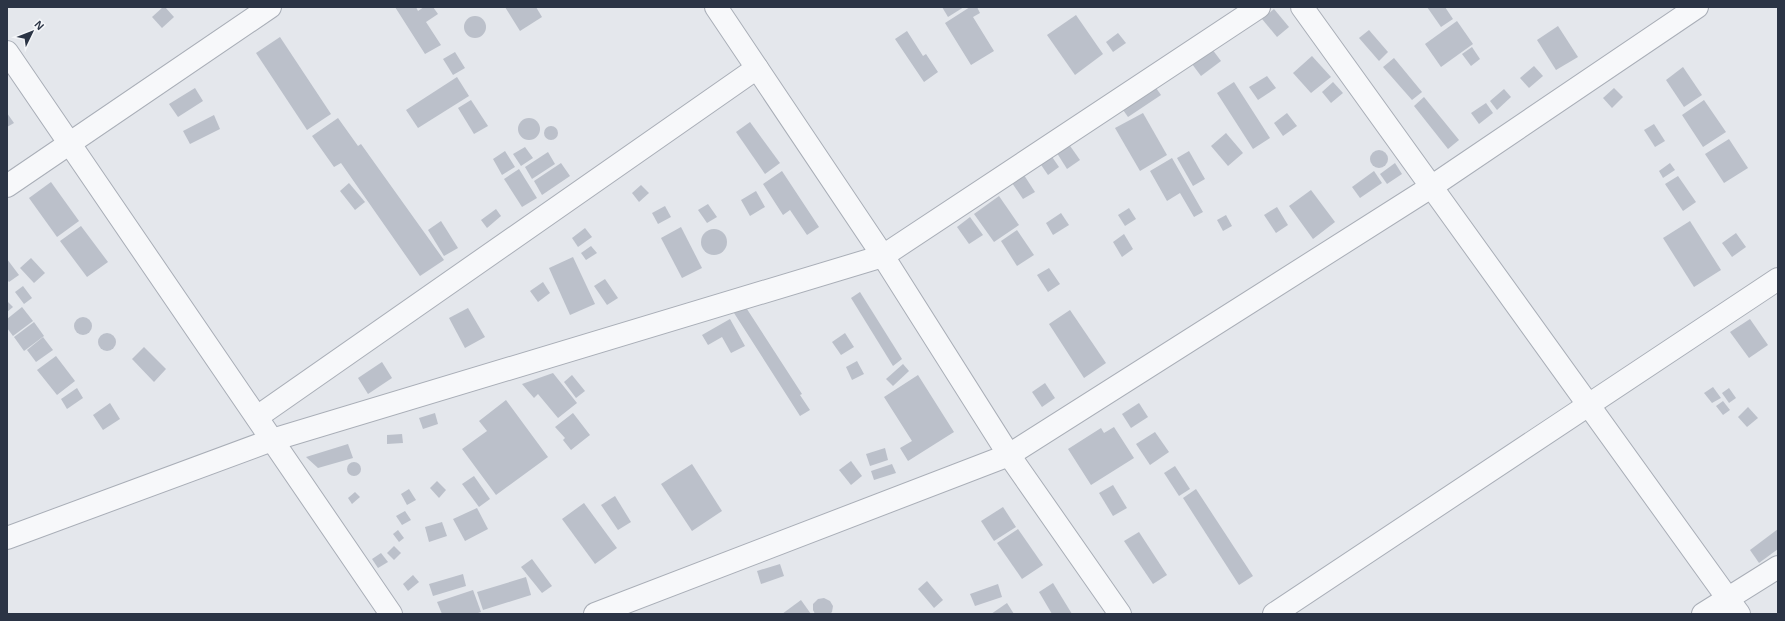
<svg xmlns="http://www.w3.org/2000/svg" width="1785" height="621" font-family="Arial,sans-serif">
<rect width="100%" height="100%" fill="#e4e7ec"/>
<g fill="#bbc0ca">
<polygon points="163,7 165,7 174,17 162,28 152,17"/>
<polygon points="395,7 416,7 418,11 424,7 433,7 438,14 426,22 441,45 425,54"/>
<polygon points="505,7 536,7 542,17 520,31"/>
<polygon points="942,7 964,7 948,17"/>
<polygon points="970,7 977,7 980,13 973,17 994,51 971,65 945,23"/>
<polygon points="1427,7 1445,7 1453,19 1441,27"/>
<polygon points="1274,9 1289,27 1277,37 1262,19"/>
<polygon points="1076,15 1103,54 1075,75 1047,35"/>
<circle cx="475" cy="27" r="11"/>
<polygon points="1457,21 1473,44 1441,67 1425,44"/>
<polygon points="1558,26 1578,57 1556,70 1537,40"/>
<polygon points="1369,30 1388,52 1379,61 1359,38"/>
<polygon points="907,31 923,56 926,54 938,72 924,82 895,39"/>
<polygon points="1118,33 1126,43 1113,52 1106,42"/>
<polygon points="280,37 331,114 307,130 256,53"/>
<polygon points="1472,47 1480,59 1471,66 1462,54"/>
<polygon points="1212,49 1221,61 1201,76 1192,64"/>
<polygon points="455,52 465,68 453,75 443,59"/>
<polygon points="1312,56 1331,77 1311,93 1293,73"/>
<polygon points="1394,58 1422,92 1412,100 1383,67"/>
<polygon points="1534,66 1543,76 1529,88 1520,78"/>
<polygon points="1683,67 1702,95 1684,107 1666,80"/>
<polygon points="1267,76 1276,88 1258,100 1249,87"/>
<polygon points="457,77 469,96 418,128 406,110"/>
<polygon points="1234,82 1270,138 1253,149 1217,93"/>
<polygon points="1333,82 1343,93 1331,103 1322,92"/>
<polygon points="1154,85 1161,95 1128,117 1121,107"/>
<polygon points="195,88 203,101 178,117 169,104"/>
<polygon points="1614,88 1623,97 1612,108 1603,98"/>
<polygon points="1504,89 1511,97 1497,110 1490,101"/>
<polygon points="1424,97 1459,140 1448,149 1414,106"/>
<polygon points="471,100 488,126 474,134 458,108"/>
<polygon points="1704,100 1726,132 1703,147 1682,115"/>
<polygon points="1486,103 1493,113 1479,124 1471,113"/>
<polygon points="7,113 14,123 7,127"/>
<polygon points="1143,113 1167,155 1140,171 1115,128"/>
<polygon points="1287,113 1297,126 1283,136 1274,123"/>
<polygon points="214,115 220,129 190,144 183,131"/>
<circle cx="529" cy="129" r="11"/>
<polygon points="338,118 358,146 361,144 444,260 420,276 341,163 334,167 312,136"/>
<polygon points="750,122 780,163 765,174 736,132"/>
<polygon points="1654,124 1665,141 1655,147 1644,130"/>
<circle cx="551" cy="133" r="7"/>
<polygon points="1226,133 1243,153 1228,166 1211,146"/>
<polygon points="1729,139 1748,168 1724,183 1705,154"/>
<polygon points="1068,143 1080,160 1067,169 1055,150"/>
<polygon points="525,147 533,158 521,166 513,154"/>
<circle cx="1379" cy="159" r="9"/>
<polygon points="505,151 515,167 502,175 493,159"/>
<polygon points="1048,151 1059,167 1048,175 1037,159"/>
<polygon points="1189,151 1205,179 1193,186 1177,158"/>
<polygon points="548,152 555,164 532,179 525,167"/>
<polygon points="1172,158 1203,212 1194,217 1180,193 1167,201 1150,171"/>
<polygon points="561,163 570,176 542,195 534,181"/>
<polygon points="1395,163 1402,174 1387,184 1380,174"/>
<polygon points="1670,163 1675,170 1663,178 1659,171"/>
<polygon points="519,169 537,198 522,207 504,179"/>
<polygon points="782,171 819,227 807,235 790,210 783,215 763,184"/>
<polygon points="1374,171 1382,183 1360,198 1352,187"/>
<polygon points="1022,172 1035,192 1023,199 1010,180"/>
<polygon points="1678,176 1696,202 1683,211 1665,184"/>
<polygon points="51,182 79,221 57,237 29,198"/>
<polygon points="349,183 365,202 355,210 340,191"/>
<polygon points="641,185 649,193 639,202 632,193"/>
<polygon points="1311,190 1335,222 1313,239 1289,206"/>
<polygon points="756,191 765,207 750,216 741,200"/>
<polygon points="999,196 1019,225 994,242 974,214"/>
<polygon points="708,204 717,217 707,223 698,210"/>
<polygon points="665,206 671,217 658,224 652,213"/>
<polygon points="1277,207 1288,225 1276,233 1264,215"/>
<polygon points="1129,208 1136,219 1125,226 1118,215"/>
<polygon points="496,209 501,216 487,228 481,220"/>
<polygon points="1061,213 1069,225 1053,235 1046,223"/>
<polygon points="1226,215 1232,226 1223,231 1217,220"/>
<polygon points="970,217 983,235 969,244 957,227"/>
<polygon points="441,221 458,248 444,256 428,230"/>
<polygon points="1690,221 1721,270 1694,287 1663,238"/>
<polygon points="81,226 108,262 87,277 60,241"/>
<polygon points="681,227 702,268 682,278 661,238"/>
<polygon points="585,228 592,237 578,247 572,238"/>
<circle cx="714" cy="242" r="13"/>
<polygon points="1017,230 1034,255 1017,266 1001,241"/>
<polygon points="1736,233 1746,247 1732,257 1722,243"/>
<polygon points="1124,234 1133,249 1122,257 1113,242"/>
<polygon points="591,246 597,253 586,260 581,253"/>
<polygon points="573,257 595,304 570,315 549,268"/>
<polygon points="31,258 45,273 34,283 20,268"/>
<polygon points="7,259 19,275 9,282 7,280"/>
<polygon points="1049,268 1060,284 1048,292 1037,275"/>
<polygon points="605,279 618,298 607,305 594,286"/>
<polygon points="543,282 550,293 538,302 530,291"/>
<polygon points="23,286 32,298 24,304 15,292"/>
<polygon points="860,292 902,359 893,366 851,298"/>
<polygon points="7,301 13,307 7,312"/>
<polygon points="745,306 802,394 800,395 810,410 800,416 734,313"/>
<polygon points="22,307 33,321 13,336 7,328 7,319"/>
<polygon points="468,308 485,337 465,348 449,318"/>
<polygon points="1070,310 1106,363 1084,378 1049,324"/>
<circle cx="83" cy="326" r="9"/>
<polygon points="730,319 745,346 731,353 722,337 708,345 702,335"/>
<polygon points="1750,319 1768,345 1749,358 1730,332"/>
<polygon points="34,322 44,336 24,351 14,337"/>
<polygon points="845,333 854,347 841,355 832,342"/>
<circle cx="107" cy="342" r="9"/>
<polygon points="43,337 53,350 36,362 27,350"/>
<polygon points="144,347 166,369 154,382 132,359"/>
<polygon points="56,356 75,381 57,395 37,370"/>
<polygon points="857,361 864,374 852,380 846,367"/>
<polygon points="382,362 392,378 368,394 358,378"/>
<polygon points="903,364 909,371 893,386 886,379"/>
<polygon points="553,373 577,403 558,418 538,394 534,398 522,384"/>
<polygon points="572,375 585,391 576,398 564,382"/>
<polygon points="918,375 954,432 908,461 900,448 912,441 884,397"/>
<polygon points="1045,383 1055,398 1042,407 1032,392"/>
<polygon points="1713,387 1721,398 1712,403 1704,393"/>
<polygon points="77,388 83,398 67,409 61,399"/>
<polygon points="1729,388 1736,398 1729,403 1722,393"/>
<polygon points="506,400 548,457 496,495 462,449 487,431 479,421"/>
<polygon points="1723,401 1730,410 1723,415 1716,406"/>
<polygon points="110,403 120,419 103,430 93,415"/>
<polygon points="1139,403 1148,417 1131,428 1122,414"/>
<polygon points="1748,407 1758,418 1747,427 1738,417"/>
<polygon points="435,413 438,424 423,429 419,418"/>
<polygon points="573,413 590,435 571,450 563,440 565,438 555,427"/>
<polygon points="1114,427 1134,458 1091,485 1068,449 1101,428 1104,433"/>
<polygon points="1155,432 1169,452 1150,465 1136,444"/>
<polygon points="402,434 403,443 387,444 387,435"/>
<polygon points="348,444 353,458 318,468 306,457"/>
<polygon points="885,448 888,460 870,466 866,454"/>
<polygon points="851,461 862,476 851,485 839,470"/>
<circle cx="354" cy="469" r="7"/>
<polygon points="692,464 722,511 692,531 661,484"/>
<polygon points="892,464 896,473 874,480 871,471"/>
<polygon points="1175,466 1190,489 1179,496 1164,473"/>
<polygon points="474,476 490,499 479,507 462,484"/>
<polygon points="437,481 446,490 439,498 430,488"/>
<polygon points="1113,485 1127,508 1113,516 1099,493"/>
<polygon points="409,489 416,500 407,505 401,494"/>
<polygon points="1196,489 1253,576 1239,585 1183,498"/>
<polygon points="355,492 360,497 352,504 348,498"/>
<polygon points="615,496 631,522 618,530 601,505"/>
<polygon points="584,503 617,548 595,564 562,519"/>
<polygon points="1003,507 1016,527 994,541 981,521"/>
<polygon points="477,508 488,529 465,541 453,519"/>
<polygon points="405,511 411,520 402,525 396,516"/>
<polygon points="442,522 447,536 429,542 425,527"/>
<polygon points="1018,529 1043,565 1022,579 997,543"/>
<polygon points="1778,529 1778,549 1759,563 1750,550"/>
<polygon points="398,530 404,538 399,542 393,534"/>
<polygon points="1139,532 1167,575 1153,584 1124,541"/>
<polygon points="394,546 401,553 394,560 387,553"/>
<polygon points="381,553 388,562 378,568 372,559"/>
<polygon points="532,559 552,586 542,593 521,567"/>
<polygon points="780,564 784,576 761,584 757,571"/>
<polygon points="463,574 466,586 433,596 429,584"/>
<polygon points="413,575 419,582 408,591 403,584"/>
<polygon points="526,577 531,595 483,610 477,592"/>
<polygon points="927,581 943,600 934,608 918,589"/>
<polygon points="1053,583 1072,614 1052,614 1039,592"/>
<polygon points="998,584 1002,597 975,606 970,594"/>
<polygon points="473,590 481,612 475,614 442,614 437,602"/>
<polygon points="824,598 830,601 833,606 832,612 830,614 815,614 813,610 813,604 818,599"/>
<polygon points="801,600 811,614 782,614"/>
<polygon points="1007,603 1014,614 991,614"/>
</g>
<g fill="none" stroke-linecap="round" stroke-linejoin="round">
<defs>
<g id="minor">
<polyline points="716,7 883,256 1009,455 1120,614"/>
<polyline points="1302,7 1739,614"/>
<polyline points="7,52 391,614"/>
<polyline points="7,186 270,7"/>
<polyline points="257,417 757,68"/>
<polyline points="7,538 272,440 883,256 1259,7"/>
<polyline points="595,614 1009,455 1431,187 1697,7"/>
<polyline points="1274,614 1778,279"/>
<polyline points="1703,614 1778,567"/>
</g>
</defs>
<use href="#minor" stroke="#a9aeb7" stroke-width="24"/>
<use href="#minor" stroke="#f7f8fa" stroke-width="22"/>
</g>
<rect width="1785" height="621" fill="none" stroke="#2b3445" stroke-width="16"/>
<g transform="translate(32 32) rotate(47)" stroke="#f4f6f9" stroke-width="3" paint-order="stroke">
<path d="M0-3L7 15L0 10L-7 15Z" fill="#2b3445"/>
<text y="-6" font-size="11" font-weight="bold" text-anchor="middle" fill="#2b3445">N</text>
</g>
</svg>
